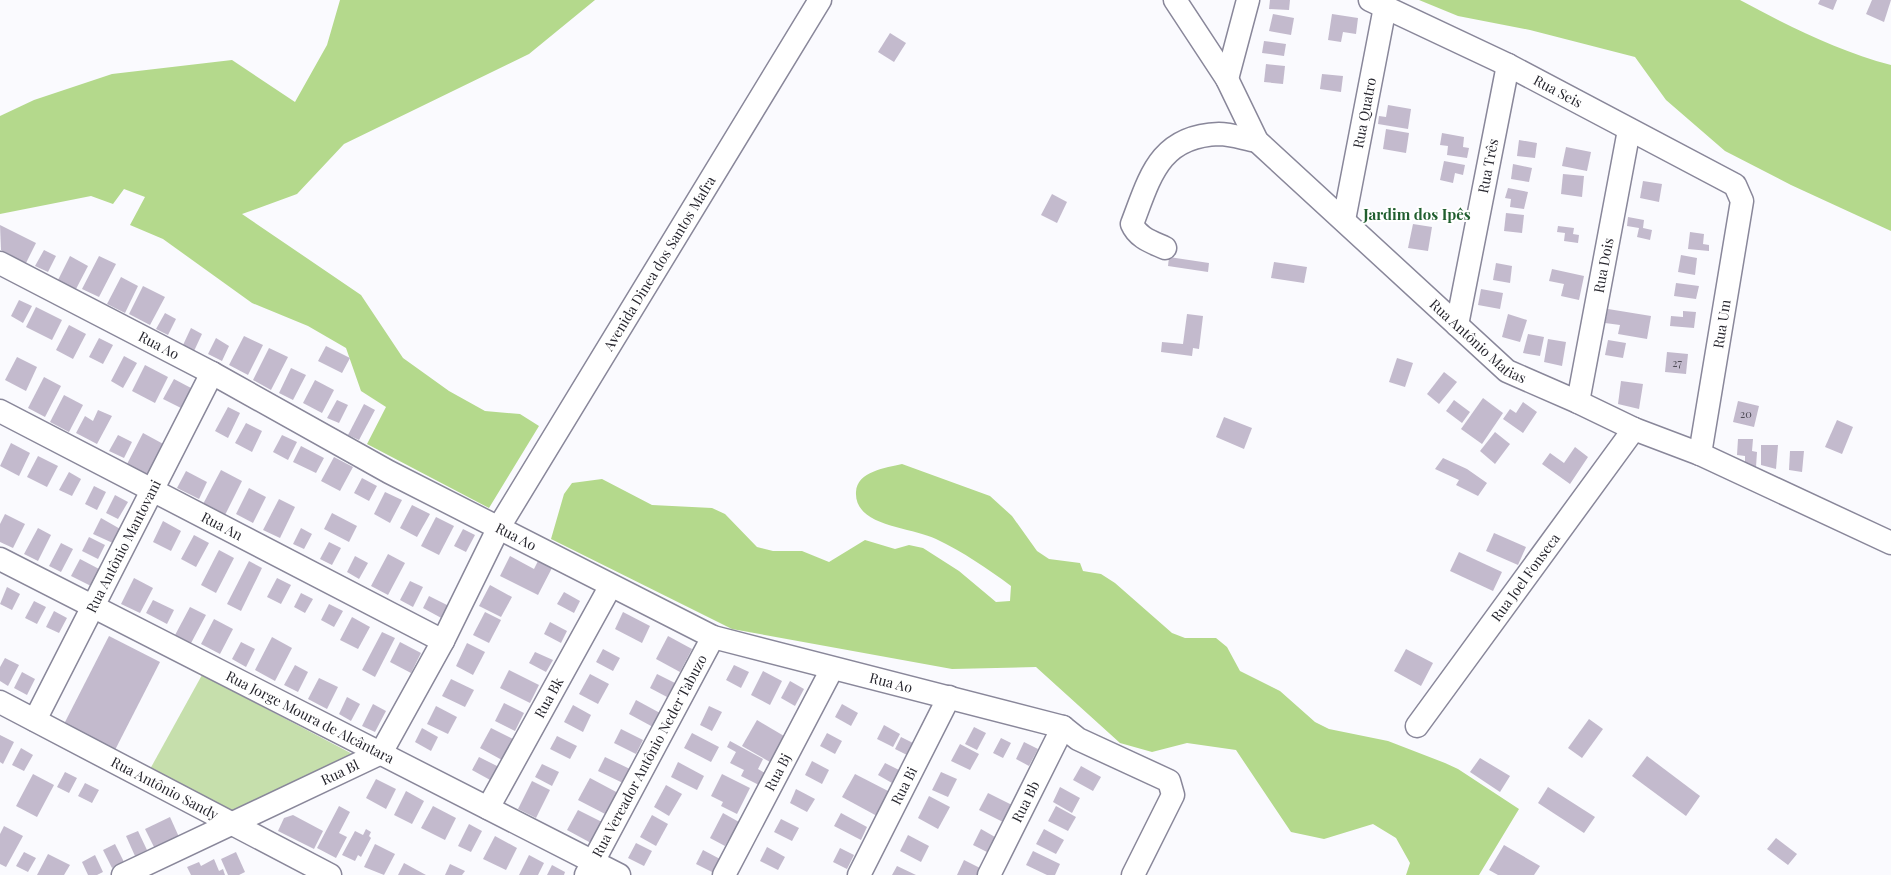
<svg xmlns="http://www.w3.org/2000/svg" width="1891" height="875" font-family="'Playfair Display',serif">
<rect width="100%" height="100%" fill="#fafafe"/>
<polygon fill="#c6dfac" points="202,675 362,759 240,818 149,771"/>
<g fill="#b4d98c">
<polygon points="340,0 595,0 529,54 344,144 297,194 242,214 361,295 403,358 449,391 485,411 520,414 539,426 489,508 367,444 386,407 361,391 346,348 308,326 252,303 163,239 130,225 145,197 124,189 113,204 91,196 0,214 0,116 34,100 112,74 232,60 295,102 327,45"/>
<path d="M1419 0H1740C1788 26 1838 51 1891 65V231L1791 185 1725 151 1666 100 1635 57 1530 30 1458 16Z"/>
<path d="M902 464 990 496 1012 516 1037 551 1049 559 1080 563 1083 571 1101 574 1115 583 1172 633 1185 638H1216L1227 647 1240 671 1280 691 1315 722 1329 729 1388 741 1445 763 1458 769 1519 809 1479 875H1406L1410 863 1396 838 1373 824 1324 839 1291 832 1236 750 1187 743 1152 752 1120 743 1036 667 952 669 732 629 551 539 564 494 572 483 602 479 652 505 712 508 725 514 757 547 773 551H802L829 562 865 540 895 549 909 545 923 548 959 571 996 602 1010 601 1011 586C987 568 963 552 936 539 912 527 854 527 856 492 857 471 886 468 902 464Z"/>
</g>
<g fill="#c3bacd">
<polygon points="1270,0 1290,0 1289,10 1269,9"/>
<polygon points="1820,0 1837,0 1833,10 1818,4"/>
<polygon points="1872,0 1891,0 1884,22 1866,14"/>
<polygon points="1273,14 1294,18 1291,35 1269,31"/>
<polygon points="1332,14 1358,18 1356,34 1343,32 1341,42 1328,40"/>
<polygon points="890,33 906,43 894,62 878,52"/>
<polygon points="1264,41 1286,44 1284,56 1262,53"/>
<polygon points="1266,64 1285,66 1283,84 1264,82"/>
<polygon points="1322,74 1343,76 1341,92 1320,89"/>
<polygon points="1388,105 1411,109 1408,129 1378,124 1379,116 1386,117"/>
<polygon points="1386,129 1409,133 1406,153 1383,149"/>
<polygon points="1442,133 1464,137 1463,147 1469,148 1467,158 1447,155 1448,146 1440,145"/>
<polygon points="1519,140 1537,143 1535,158 1517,156"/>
<polygon points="1566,147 1591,152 1587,171 1562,166"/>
<polygon points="1444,161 1465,165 1463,175 1455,173 1453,183 1440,180"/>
<polygon points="1513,164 1532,168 1529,182 1511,179"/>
<polygon points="1563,174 1584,176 1582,197 1561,194"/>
<polygon points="1643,181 1662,184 1659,202 1640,198"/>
<polygon points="1508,188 1528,192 1524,209 1510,207 1511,199 1505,198"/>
<polygon points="1052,194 1067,202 1057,223 1041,215"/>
<polygon points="1506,213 1524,215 1522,233 1504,231"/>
<polygon points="1628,217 1644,220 1643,228 1652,230 1650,240 1637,237 1639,228 1627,226"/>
<polygon points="1413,224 1432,227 1428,251 1408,248"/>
<polygon points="0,225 36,243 26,263 1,250"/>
<polygon points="1558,226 1574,228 1573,234 1579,235 1578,243 1564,241 1565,233 1557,232"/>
<polygon points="1690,232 1704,234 1703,244 1709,245 1709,251 1688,249"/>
<polygon points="44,250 56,256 48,272 35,266"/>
<polygon points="1681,255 1697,258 1695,275 1678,272"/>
<polygon points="70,256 88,266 76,289 58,280"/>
<polygon points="99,256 116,264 99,297 82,289"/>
<polygon points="1169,257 1209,263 1208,272 1168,266"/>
<polygon points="1274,262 1307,267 1304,283 1271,278"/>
<polygon points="1496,263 1512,266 1510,283 1493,280"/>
<polygon points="1552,269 1584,276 1579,300 1561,296 1564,284 1549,281"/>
<polygon points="121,277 138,286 125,313 107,304"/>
<polygon points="1676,283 1699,286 1696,299 1674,296"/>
<polygon points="143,286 165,297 150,325 129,314"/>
<polygon points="1481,289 1503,293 1500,309 1478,305"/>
<polygon points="19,300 32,306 23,323 11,316"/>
<polygon points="36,307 62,320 52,340 26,327"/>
<polygon points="1608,309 1651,316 1647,339 1618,334 1620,325 1605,323"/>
<polygon points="1683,311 1696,312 1694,328 1670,326 1671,316 1683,317"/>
<polygon points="165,313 176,319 168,335 156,329"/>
<polygon points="1187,314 1203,316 1199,349 1193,348 1192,356 1161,352 1162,342 1183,344"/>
<polygon points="1508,314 1527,320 1520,342 1502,337"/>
<polygon points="69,325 86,334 73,359 56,350"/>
<polygon points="191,328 202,334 194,351 183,345"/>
<polygon points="1528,334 1544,337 1540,356 1523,353"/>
<polygon points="244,336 263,345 248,375 229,365"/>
<polygon points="99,338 113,345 103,364 89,357"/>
<polygon points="216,338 229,346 222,361 208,354"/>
<polygon points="1548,339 1566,342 1562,366 1544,362"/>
<polygon points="1608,340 1626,343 1623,358 1605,355"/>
<polygon points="326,346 350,358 342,373 318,361"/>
<polygon points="269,348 288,357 271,390 253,380"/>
<polygon points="1667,352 1688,354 1686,374 1665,372"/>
<polygon points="124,356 137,363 123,388 111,381"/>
<polygon points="17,357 37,367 26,391 5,380"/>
<polygon points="1397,358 1413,363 1405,387 1389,382"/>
<polygon points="145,365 168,377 155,403 132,391"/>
<polygon points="291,368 306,375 293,400 279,393"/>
<polygon points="1444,372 1457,382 1439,404 1427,394"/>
<polygon points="44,377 61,386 45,417 28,408"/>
<polygon points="174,379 191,388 181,408 163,399"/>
<polygon points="315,380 334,390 322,413 303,403"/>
<polygon points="1621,381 1643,384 1639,409 1618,404"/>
<polygon points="64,395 83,405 69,432 50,422"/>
<polygon points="1483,398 1503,413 1482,444 1461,429"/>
<polygon points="337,400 348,405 339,423 327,418"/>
<polygon points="1454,400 1470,412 1462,423 1446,411"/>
<polygon points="1738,401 1759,406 1754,427 1733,422"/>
<polygon points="1523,402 1537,412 1523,433 1503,419 1510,409 1516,413"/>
<polygon points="364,404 375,410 359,440 348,435"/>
<polygon points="228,407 240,413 228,438 215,431"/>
<polygon points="98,410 112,416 97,444 76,433 85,416 93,421"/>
<polygon points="1224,417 1252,428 1244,449 1216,437"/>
<polygon points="1837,420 1853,427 1842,454 1825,447"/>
<polygon points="246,423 262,431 252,452 235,443"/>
<polygon points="1495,432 1510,444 1495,464 1480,451"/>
<polygon points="143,433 167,446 150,479 126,466"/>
<polygon points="118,435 132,442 124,458 109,451"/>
<polygon points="282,435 297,442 288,460 273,452"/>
<polygon points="1738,439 1753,439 1752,451 1757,452 1756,467 1745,464 1745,456 1737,455"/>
<polygon points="11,443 30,453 19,476 0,466"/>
<polygon points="1761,445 1778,445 1776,469 1761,465"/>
<polygon points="301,446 324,458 316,473 293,462"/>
<polygon points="1575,447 1588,457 1570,484 1542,464 1550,453 1564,463"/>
<polygon points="1790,451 1804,451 1802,472 1789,470"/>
<polygon points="38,456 58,466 47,487 27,477"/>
<polygon points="334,457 353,467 340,491 321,481"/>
<polygon points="1443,458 1467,469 1487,483 1478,496 1456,485 1459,480 1435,469"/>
<polygon points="221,470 242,481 224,517 202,506"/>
<polygon points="186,471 207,482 199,499 177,488"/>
<polygon points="69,472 81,479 72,496 59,490"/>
<polygon points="362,478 377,486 369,501 354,493"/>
<polygon points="94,486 106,492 97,510 85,504"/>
<polygon points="249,488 266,497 253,523 236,514"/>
<polygon points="385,492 402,500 390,523 374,514"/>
<polygon points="115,495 128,502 118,519 106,513"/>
<polygon points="279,499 295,507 280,538 263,530"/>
<polygon points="412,505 430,514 417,537 400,528"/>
<polygon points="332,513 357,526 349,542 324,529"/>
<polygon points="5,514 25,524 13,548 0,542 0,524"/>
<polygon points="436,517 454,526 439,555 421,546"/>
<polygon points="101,518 122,530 115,544 93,534"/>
<polygon points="163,521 181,531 171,551 153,542"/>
<polygon points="38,528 51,535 38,561 24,554"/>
<polygon points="301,528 312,534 304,549 293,544"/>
<polygon points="463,529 475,535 466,552 454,546"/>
<polygon points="1494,533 1526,547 1518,565 1486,551"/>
<polygon points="194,535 209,543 196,567 181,559"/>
<polygon points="89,537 105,545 98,559 82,551"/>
<polygon points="329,542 341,548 332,565 320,559"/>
<polygon points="61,543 73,549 61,572 49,566"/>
<polygon points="219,550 234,558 216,593 201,585"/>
<polygon points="1459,552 1502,572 1493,591 1450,571"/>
<polygon points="388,554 405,563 388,595 371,586"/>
<polygon points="355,556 368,563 359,579 347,572"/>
<polygon points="510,556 534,569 538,561 552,568 538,595 500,576"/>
<polygon points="80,559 101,570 93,587 71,576"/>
<polygon points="249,561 262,568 241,611 227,604"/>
<polygon points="134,578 153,588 140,613 121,604"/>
<polygon points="277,578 291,585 281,604 267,597"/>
<polygon points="410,581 423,587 413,607 400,600"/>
<polygon points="490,585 512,597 501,617 479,606"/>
<polygon points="7,587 20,594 12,610 0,604"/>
<polygon points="564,592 580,601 574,613 557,604"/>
<polygon points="301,593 313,599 305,613 294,607"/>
<polygon points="429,596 451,607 445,620 423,608"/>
<polygon points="153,600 174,610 167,624 146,613"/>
<polygon points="34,601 46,607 37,624 25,618"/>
<polygon points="329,604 343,611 334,627 321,620"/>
<polygon points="190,607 206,615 190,645 174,637"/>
<polygon points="54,611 67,618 59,633 46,627"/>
<polygon points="485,612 501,620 489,643 473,635"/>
<polygon points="623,612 650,626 642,643 615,629"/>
<polygon points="352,617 370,627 358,649 340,640"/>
<polygon points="214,619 233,629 220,654 201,644"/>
<polygon points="550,622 567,631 561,643 544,634"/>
<polygon points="382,632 395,638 375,677 362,670"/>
<polygon points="109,636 160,662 115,750 64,724"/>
<polygon points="668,636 692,649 680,672 656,659"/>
<polygon points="272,637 292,648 275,681 255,670"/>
<polygon points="241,642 255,649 246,667 232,659"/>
<polygon points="400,642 421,653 411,673 390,662"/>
<polygon points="467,643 485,652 473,675 456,666"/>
<polygon points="603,649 620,658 613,671 596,662"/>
<polygon points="1406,649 1433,663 1421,686 1394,671"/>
<polygon points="535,652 553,660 546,672 529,663"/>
<polygon points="5,658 19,665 8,686 0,681 0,667"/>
<polygon points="295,665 308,672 298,692 284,685"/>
<polygon points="734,665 749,672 741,688 726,680"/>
<polygon points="509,670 539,685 530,703 500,688"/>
<polygon points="763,671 782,681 770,705 751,695"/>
<polygon points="22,672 35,679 27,695 14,688"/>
<polygon points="590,674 609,684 598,704 579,694"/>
<polygon points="657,674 675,683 667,697 650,688"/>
<polygon points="319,678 338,687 327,709 308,699"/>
<polygon points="451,679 474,690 465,707 442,696"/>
<polygon points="790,681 804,689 795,706 781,698"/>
<polygon points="347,697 360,704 351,721 339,714"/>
<polygon points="636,700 660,713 653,727 629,714"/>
<polygon points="504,703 524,713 515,731 495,721"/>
<polygon points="373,704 386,711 375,732 362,726"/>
<polygon points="842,704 858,713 851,726 835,717"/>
<polygon points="573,705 591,715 583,732 564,722"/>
<polygon points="436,706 457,717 448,734 427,724"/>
<polygon points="709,706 722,712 712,731 700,725"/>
<polygon points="1589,719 1603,729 1582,758 1568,748"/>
<polygon points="757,720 784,736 770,762 742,746"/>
<polygon points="884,725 900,734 893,747 877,739"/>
<polygon points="974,727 986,733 977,750 965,744"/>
<polygon points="422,728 438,737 431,751 415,742"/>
<polygon points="491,728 513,739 502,760 480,748"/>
<polygon points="621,729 643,740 636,754 614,743"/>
<polygon points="692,733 719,747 711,762 684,748"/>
<polygon points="827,733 842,741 835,754 820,746"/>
<polygon points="0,735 14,742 3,764 0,762"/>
<polygon points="557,736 577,746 570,759 550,749"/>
<polygon points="901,737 913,743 907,755 895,749"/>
<polygon points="1001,738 1011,743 1003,758 993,753"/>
<polygon points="730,741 763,759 758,769 765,773 759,785 741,776 744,770 730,763 736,752 727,747"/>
<polygon points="1024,742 1038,749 1029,766 1016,759"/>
<polygon points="960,744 979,754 970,770 951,761"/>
<polygon points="21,748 33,755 24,771 12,765"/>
<polygon points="1647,756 1700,796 1686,816 1632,776"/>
<polygon points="479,757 499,767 492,781 472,770"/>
<polygon points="605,757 632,770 625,784 598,771"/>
<polygon points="1480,758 1510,776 1500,792 1470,772"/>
<polygon points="812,761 829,770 822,784 805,775"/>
<polygon points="678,762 704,776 697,790 671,777"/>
<polygon points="885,763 899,770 892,783 878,775"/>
<polygon points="542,764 559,772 552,786 535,777"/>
<polygon points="1081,766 1101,777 1093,791 1073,780"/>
<polygon points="65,772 77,778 69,793 57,787"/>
<polygon points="941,772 957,779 948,797 932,790"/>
<polygon points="33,774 54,785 37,817 16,806"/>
<polygon points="722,774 750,788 737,814 721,806 723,802 711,796"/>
<polygon points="855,774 890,792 877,816 842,797"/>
<polygon points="590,778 620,794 609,816 578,800"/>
<polygon points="376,779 396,789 386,809 366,798"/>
<polygon points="532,781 550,790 536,818 518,809"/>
<polygon points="85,783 99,790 92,803 78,796"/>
<polygon points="666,785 682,794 669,816 654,807"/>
<polygon points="1060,787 1080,798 1072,813 1053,802"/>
<polygon points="1548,787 1595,817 1584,833 1538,803"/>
<polygon points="796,789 815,799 807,812 790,803"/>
<polygon points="406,791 424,801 412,824 394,815"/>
<polygon points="988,793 1012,805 1003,822 979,810"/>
<polygon points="929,796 950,807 938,829 918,818"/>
<polygon points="339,806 350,812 339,833 347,837 336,858 317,848"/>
<polygon points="433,806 456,818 445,840 421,828"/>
<polygon points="1056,806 1076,817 1068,831 1048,821"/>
<polygon points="578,810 602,822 591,843 567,830"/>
<polygon points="723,813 739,822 725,846 710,838"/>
<polygon points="841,813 867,827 861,840 834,826"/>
<polygon points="293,815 323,831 314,849 278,831 284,818"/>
<polygon points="652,815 668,824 656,846 640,837"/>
<polygon points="170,817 179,837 155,849 145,829"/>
<polygon points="781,819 799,828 792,841 774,832"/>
<polygon points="469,824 482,831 471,852 458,846"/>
<polygon points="4,826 23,836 6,867 0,864 0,834"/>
<polygon points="366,829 371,832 369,836 371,838 361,857 358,855 355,861 342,855 355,831 363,835"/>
<polygon points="981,829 995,837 987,852 973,845"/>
<polygon points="1044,829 1064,840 1056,854 1036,844"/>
<polygon points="138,831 147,850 135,856 126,836"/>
<polygon points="908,835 929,846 921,862 900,851"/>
<polygon points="495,836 517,848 506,870 483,859"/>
<polygon points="1776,838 1797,854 1788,865 1767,849"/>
<polygon points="636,843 652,851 644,866 628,858"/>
<polygon points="115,844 124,862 112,868 103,850"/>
<polygon points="375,844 395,854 384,875 364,867"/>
<polygon points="1504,845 1540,866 1534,875 1498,875 1489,870"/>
<polygon points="767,847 785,857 778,870 760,861"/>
<polygon points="840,848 854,855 847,869 833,862"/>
<polygon points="703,850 720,859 712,872 696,864"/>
<polygon points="1033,851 1060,864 1055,875 1047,875 1026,865"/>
<polygon points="24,852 36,858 28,872 16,866"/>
<polygon points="236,852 245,872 239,875 228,875 221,859"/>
<polygon points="48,854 70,865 64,875 37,875"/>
<polygon points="95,855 103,872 97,875 88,875 82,862"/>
<polygon points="529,855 544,863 538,875 519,875"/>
<polygon points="214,859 219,871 223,869 225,875 191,875 187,867 199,862 201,866"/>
<polygon points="964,860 980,868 977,875 957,875"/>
<polygon points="404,863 426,875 398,875"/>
<polygon points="450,864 465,871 462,875 445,875"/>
<polygon points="552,865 565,872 564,875 547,875"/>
<polygon points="897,866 916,875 892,875"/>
</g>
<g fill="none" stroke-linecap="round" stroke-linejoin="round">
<defs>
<g id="minor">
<path id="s1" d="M1175 0 1227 79 1257 141 1507 371 1578 402 1634 429 1700 454 1891 543"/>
<path id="s2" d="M1370 0 1508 65 1735 185 1742 201 1700 454"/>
<polyline points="1227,79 1248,0"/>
<path id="s3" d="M1344 220 1385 7"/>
<path d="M1165 248C1152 242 1138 238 1132 224 1150 177 1159 136 1219 134 1231 134 1245 139 1257 141"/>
<path id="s4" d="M0 263 212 373 389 472 713 637 1063 727 1078 739 1169 781 1173 795 1133 875"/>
<path id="s5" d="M1457 325 1508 65"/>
<path id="s6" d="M1578 402 1629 130"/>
<path id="s7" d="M0 411 443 641"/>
<path id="s8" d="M0 559 619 875"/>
<path id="s9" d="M0 702 330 875"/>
<path id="s10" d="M35 720 212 373"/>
<path id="s11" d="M1417 726 1634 429"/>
<path id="s12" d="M488 808 610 587"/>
<path id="s13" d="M123 875 381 753 443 641 499 527 820 0"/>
<path id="s14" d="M586 875 713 637"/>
<path id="s15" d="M724 875 832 669"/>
<path id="s16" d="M859 875 949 697"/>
<path id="s17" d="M989 875 1063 727"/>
</g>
</defs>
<use href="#minor" stroke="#89879a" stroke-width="25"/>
<use href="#minor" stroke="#fff" stroke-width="22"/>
</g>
<g text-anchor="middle" stroke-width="4" stroke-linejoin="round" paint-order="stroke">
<g font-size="11" fill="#4e4b56">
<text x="1677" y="367">27</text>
<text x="1746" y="418">20</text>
</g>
<g font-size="14" fill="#27262e" stroke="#fff">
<text dy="5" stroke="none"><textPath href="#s2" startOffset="209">Rua Seis</textPath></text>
<text dy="5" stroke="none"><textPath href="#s3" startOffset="109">Rua Quatro</textPath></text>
<text dy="5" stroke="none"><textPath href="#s5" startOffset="162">Rua Três</textPath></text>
<text dy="5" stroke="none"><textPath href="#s13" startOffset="849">Avenida Dinea dos Santos Mafra</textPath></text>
<text dy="5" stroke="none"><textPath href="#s6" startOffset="139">Rua Dois</textPath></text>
<text transform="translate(1722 324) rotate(-81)" y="5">Rua Um</text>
<text dy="5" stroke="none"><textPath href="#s1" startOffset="462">Rua Antônio Matias</textPath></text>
<text dy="5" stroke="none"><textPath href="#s4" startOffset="179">Rua Ao</textPath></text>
<text dy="5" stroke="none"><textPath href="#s7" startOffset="250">Rua An</textPath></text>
<text dy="5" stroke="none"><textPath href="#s4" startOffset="584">Rua Ao</textPath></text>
<text dy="5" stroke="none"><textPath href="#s10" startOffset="195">Rua Antônio Mantovani</textPath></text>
<text dy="5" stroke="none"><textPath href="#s11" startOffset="184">Rua Joel Fonseca</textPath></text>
<text dy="5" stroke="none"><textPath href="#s4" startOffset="989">Rua Ao</textPath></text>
<text dy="5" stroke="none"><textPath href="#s12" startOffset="126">Rua Bk</textPath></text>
<text dy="5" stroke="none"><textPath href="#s8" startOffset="348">Rua Jorge Moura de Alcântara</textPath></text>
<text dy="5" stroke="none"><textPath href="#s14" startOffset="135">Rua Vereador Antônio Neder Tabuzo</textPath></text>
<text dy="5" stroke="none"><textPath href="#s15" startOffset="116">Rua Bj</textPath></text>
<text dy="5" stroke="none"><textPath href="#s13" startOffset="240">Rua Bl</textPath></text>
<text dy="5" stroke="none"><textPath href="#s16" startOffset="100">Rua Bi</textPath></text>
<text dy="5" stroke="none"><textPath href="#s9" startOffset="186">Rua Antônio Sandy</textPath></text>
<text dy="5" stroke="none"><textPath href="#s17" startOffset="82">Rua Bb</textPath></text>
</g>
<g font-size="15" font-weight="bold" fill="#215f2f" stroke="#fff">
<text x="1417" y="220">Jardim dos Ipês</text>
</g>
</g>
</svg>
